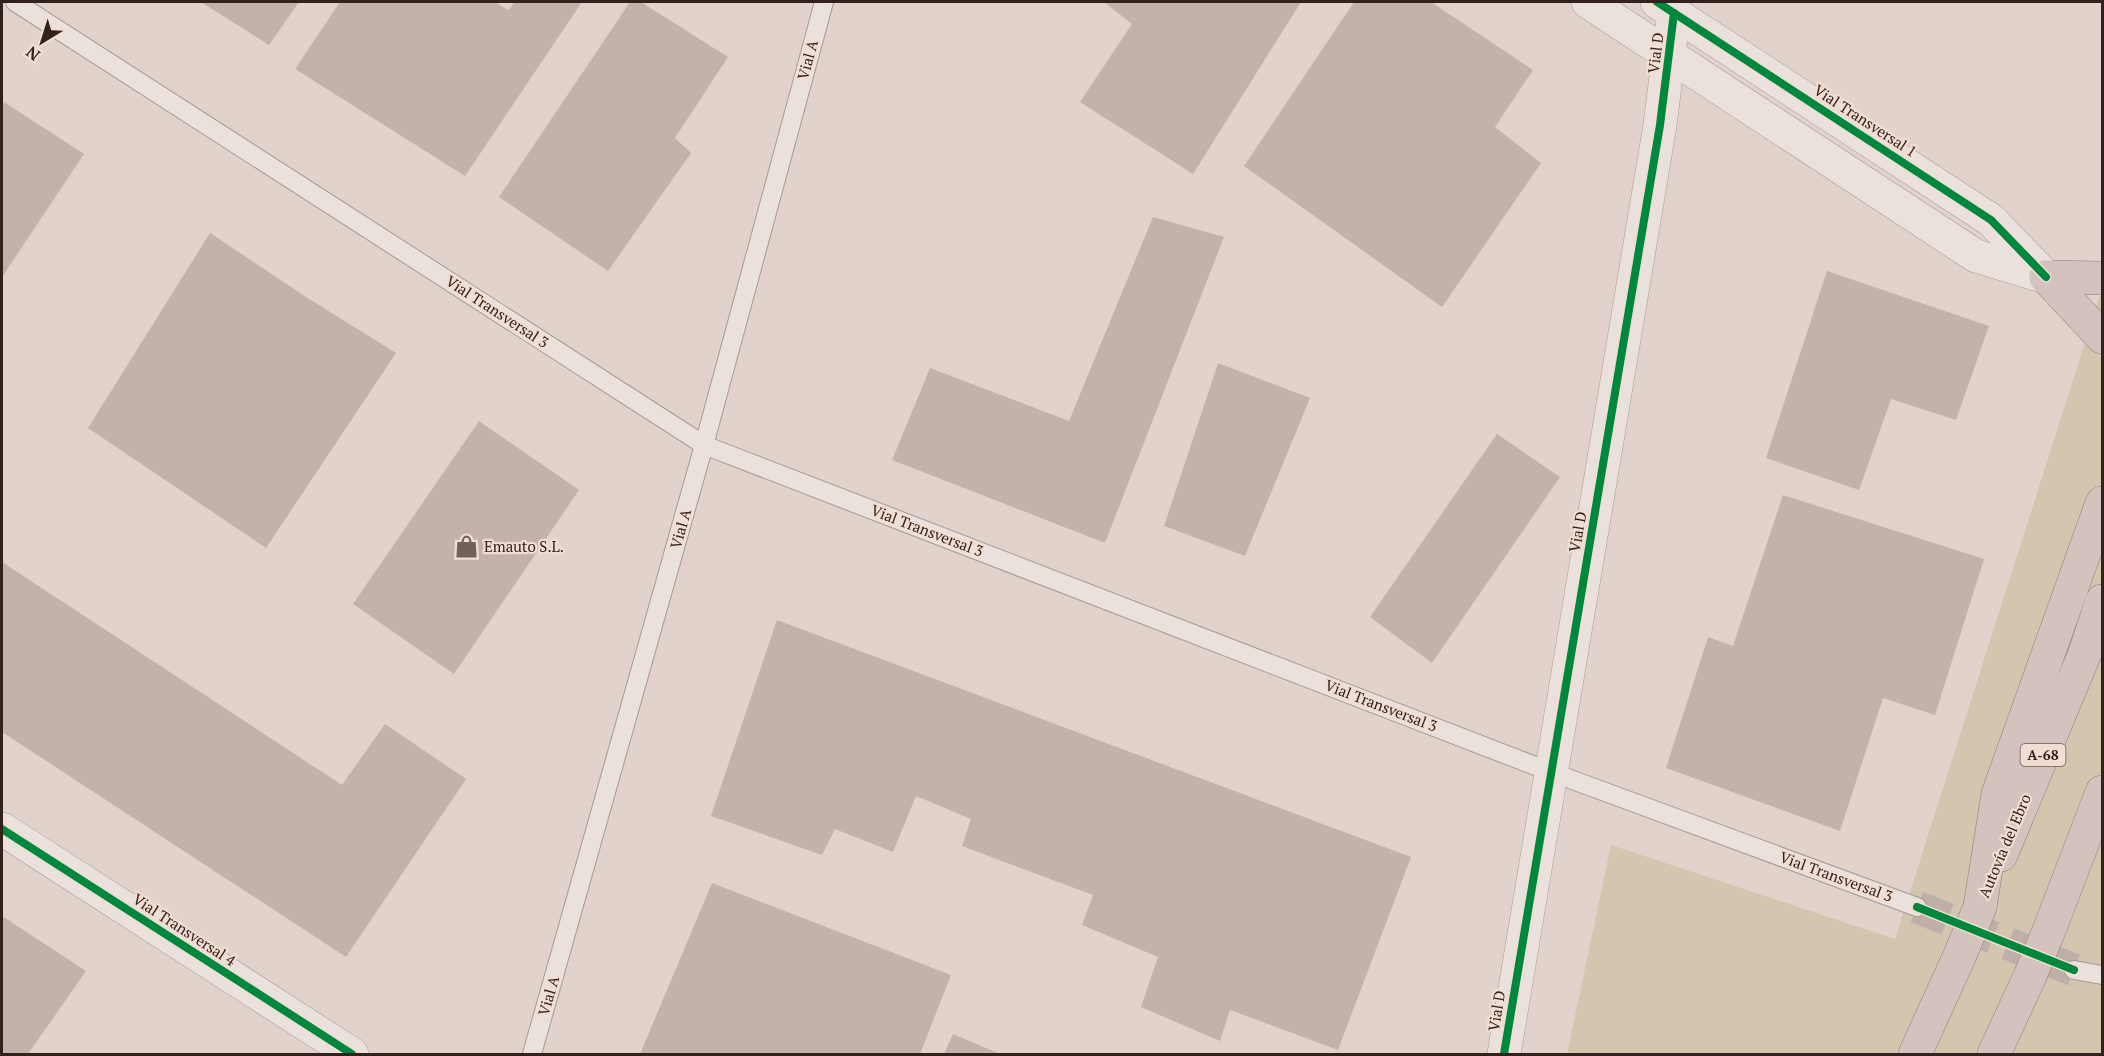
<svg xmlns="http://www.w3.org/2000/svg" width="2104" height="1056" font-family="'PT Serif',serif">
<rect width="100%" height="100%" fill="#e1d3cb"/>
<polygon fill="#d2c6af" points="2102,289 2102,1054 1567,1054 1611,845 1895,939"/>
<g fill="#c4b1ac">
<polygon points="201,2 299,2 269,45"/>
<polygon points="340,2 495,2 508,10 515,2 582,2 465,176 295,69"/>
<polygon points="630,2 641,2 728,57 675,138 691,153 608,271 499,197"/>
<polygon points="1104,2 1301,2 1193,174 1080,102 1132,24"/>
<polygon points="1354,2 1431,2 1533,70 1495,127 1541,163 1442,307 1244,166"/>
<polygon points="4,102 84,154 2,277 2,106"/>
<polygon points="1153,217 1224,237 1105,543 892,460 930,368 1069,421"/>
<polygon points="210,233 306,297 396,353 266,548 88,428"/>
<polygon points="1827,271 1989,326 1956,420 1891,399 1859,490 1766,458"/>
<polygon points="1218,363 1310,398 1245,556 1164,526"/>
<polygon points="479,421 579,490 454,674 353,604"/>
<polygon points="1497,434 1560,477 1432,663 1370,617"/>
<polygon points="1783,495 1984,559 1935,715 1883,698 1840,831 1666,768 1708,637 1733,646"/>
<polygon points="2,562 342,785 385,724 466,779 346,957 2,732"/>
<polygon points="777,620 1411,857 1338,1050 1230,1010 1220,1041 1141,1007 1158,957 1082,925 1093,895 962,846 971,819 916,796 893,852 835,829 822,855 711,816"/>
<polygon points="712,883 951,975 920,1054 640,1054"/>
<polygon points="2,916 86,971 28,1054 2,1054"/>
<polygon points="953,1034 1000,1054 944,1054"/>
</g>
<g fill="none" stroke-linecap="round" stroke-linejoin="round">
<polyline stroke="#beafa8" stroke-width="33" stroke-dasharray="33 16" stroke-linecap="butt" points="1917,907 2074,970"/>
<defs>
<g id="lane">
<polyline points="15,2 704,445 1551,772 1917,907"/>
<polyline points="2074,970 2102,975"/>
<polyline points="532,1054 704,445 824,2"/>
</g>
<g id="street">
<polyline points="1588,2 1976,256 2046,277"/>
<polyline points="1657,2 1991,220 2045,276"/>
<polyline points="2,829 352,1054"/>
<polyline points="1504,1054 1660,125 1674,13"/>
</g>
<g id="highway">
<polyline points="2046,277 2102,337"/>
<polyline points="2046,277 2102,278"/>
<polyline points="2001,855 2085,653 2102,601"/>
<polyline points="1980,907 1998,794 2102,503"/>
<polyline points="2050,928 2102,792"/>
<polyline points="1915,1054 1960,955"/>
<polyline points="1994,1054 2030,976"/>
</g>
</defs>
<use href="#lane" stroke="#a69994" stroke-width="20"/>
<use href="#street" stroke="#a69994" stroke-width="34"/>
<use href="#highway" stroke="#8b7f7b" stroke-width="34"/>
<use href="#lane" stroke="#eae1dc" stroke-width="18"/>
<use href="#street" stroke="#eae1dc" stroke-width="33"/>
<use href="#highway" stroke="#d3c2bd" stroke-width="33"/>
<defs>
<g id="highway-bridge">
<polyline points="1960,955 1980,907"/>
<polyline points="2030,976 2050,928"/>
</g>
</defs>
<use href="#highway-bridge" stroke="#8b7f7b" stroke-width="34" stroke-linecap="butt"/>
<use href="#highway-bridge" stroke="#d3c2bd" stroke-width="33"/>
<defs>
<g id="cycleway">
<polyline points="1657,2 1991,220 2046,277"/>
<polyline points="2,829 352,1054"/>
<polyline points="1917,907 2074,970"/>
<polyline points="1504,1054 1660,125 1674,13"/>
</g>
</defs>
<use href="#cycleway" stroke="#f1ddd1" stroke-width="11"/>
<use href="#cycleway" stroke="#00873e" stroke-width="8"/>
</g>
<defs>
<symbol id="shop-bare" viewBox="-9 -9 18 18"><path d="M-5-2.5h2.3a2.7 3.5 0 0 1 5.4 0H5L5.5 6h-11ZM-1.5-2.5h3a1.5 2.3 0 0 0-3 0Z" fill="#705f5b" stroke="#f1ddd1" stroke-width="2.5" paint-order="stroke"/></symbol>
</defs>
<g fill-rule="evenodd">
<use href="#shop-bare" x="450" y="530" width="33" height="33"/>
</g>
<g text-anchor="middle" stroke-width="4.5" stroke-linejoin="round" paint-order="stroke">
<rect fill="#f1ddd1" stroke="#6c5954" stroke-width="1.5" x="2020.5" y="744" width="45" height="22" rx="4.5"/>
<g font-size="14" font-weight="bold" fill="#33211e">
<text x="2043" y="760">A-68</text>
</g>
<g font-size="15" fill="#33211e" stroke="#f1ddd1">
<text transform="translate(1656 53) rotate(-83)" y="5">Vial D</text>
<text transform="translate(808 60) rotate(-75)" y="5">Vial A</text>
<text transform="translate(1865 121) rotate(33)" y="5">Vial Transversal 1</text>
<text transform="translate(497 312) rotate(33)" y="5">Vial Transversal 3</text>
<text transform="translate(681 529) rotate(-74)" y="5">Vial A</text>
<text transform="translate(927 531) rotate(21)" y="5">Vial Transversal 3</text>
<text transform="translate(1578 532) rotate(-80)" y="5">Vial D</text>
<text transform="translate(1381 706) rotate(21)" y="5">Vial Transversal 3</text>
<text transform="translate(2005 846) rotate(-67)" y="5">Autovía del Ebro</text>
<text transform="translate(1836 877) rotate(20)" y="5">Vial Transversal 3</text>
<text transform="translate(184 930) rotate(33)" y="5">Vial Transversal 4</text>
<text transform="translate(549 996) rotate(-74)" y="5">Vial A</text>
<text transform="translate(1497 1011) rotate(-81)" y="5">Vial D</text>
</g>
<g font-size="15" fill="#33211e" stroke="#f1ddd1" text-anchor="start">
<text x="484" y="552">Emauto S.L.</text>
</g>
</g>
<rect width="2104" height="1056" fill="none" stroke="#33211e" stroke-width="6"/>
<g transform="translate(42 42) rotate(218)" stroke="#f1ddd1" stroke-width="4.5" paint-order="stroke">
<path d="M0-4.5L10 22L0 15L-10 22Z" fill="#33211e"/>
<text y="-9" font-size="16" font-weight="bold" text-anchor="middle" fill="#33211e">N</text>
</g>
</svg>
